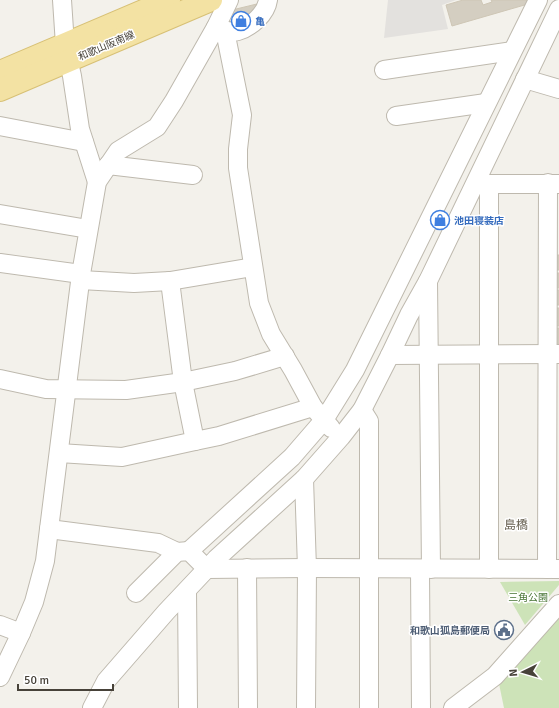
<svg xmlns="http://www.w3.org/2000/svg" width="559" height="708" font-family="Signika,'Noto Sans JP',sans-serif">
<rect width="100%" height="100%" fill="#f3f1eb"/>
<g fill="#cde3b8">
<polygon points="559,581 559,585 525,625 500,582"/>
<polygon points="559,603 559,708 504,708 497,674"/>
</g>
<polygon fill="#e3e1de" points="388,0 456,0 442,5 448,29 384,38"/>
<g fill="#d4cec1" stroke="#cec6b5">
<polygon points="463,0 481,0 483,5 492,2 491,0 527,0 528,4 452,26 446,5"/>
<polygon points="261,3 239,27 232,10"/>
<rect x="554" y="255" width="5" height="15"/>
<polygon points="553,273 559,273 559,288 554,288"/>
<rect x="553" y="290" width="6" height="15"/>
<rect x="553" y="308" width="6" height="18"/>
<rect x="553" y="328" width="6" height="18"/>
</g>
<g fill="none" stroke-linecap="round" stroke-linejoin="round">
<defs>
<g id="minor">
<polyline points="62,0 65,45 72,76 80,129 97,182"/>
<path d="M216 27C223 30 231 33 238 31 251 27 266 14 268 0"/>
<polyline points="225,31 242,115 238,149 238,168 259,303 271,334 293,370 313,407 331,428"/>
<polyline points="384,70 512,51"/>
<polyline points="525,79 559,89"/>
<polyline points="396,116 486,103"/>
<polyline points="0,126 84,142"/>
<polyline points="108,165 193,175"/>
<polyline points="478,184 559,184"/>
<polyline points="489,184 489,569"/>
<polyline points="0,214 88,229"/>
<polyline points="0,263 81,274"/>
<polyline points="81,280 134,283 170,281 253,267"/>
<polyline points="428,281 431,569"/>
<polyline points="390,355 559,354"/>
<polyline points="0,379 46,389 126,390 183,382 235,371 285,356"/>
<polyline points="362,410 369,421 369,708"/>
<polyline points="195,441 219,436 313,407"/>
<polyline points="59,453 122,457 195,441 183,382 170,281"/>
<polyline points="304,479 307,568 306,708"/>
<polyline points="49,529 158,543 177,552"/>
<polyline points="189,551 292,457 324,420 355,370 538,0"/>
<polyline points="247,568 248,708"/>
<polyline points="420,569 421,708"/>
<polyline points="547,569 548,183"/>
<polyline points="187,591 188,708"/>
<polyline points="136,593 177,552 189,551 207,569 307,568 559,569"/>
<polyline points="0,625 21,633"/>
<polyline points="0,677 21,633 34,602 45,561 81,274 97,182 118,151 157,127 174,101 216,27 229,0"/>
<polyline points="92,708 106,681 166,612 216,559 304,479 341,437 362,410 390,355 409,315 428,281 559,9"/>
<polyline points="453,708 495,676 559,604"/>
</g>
<g id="major">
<polyline points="0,72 169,0"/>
<polyline points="0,90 211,0"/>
</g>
</defs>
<use href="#minor" stroke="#beb9ae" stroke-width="20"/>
<use href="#major" stroke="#d7c075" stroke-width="24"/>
<use href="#minor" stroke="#fff" stroke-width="18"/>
<use href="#major" stroke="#f3e2a3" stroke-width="22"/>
</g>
<defs>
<symbol id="shop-ring" viewBox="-11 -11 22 22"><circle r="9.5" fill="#fff" stroke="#3f7fe0" stroke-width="1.5"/><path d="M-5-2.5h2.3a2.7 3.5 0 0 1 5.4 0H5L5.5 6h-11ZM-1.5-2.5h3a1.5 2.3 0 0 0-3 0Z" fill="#3f7fe0"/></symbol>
<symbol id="civic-ring" viewBox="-11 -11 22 22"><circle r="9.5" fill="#fff" stroke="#5c6f8a" stroke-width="1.5"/><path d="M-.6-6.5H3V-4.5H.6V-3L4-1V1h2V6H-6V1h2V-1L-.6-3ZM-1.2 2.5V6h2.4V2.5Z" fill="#5c6f8a"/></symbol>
</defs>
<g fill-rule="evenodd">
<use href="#shop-ring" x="230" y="10" width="22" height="22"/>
<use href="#shop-ring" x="429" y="209" width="22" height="22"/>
<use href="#civic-ring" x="493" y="619" width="22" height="22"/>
</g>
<g text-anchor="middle" stroke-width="3" stroke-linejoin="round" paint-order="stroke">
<g font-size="10" font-weight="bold" fill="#366cbe" stroke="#fff" text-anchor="start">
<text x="255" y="25">亀</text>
<text x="454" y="224">池田寝装店</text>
</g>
<g font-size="10" fill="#474239" stroke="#fff">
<text transform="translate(106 45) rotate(-23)" y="4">和歌山阪南線</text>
</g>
<g font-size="10" fill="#467332" stroke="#fff">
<text x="528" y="601">三角公園</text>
</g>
<g font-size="10" font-weight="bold" fill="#4e5e75" stroke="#fff" text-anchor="end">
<text x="490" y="634">和歌山狐島郵便局</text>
</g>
<g font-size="12" fill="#686152" stroke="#fff">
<text x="516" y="529">島橋</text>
</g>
</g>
<g transform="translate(523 672) rotate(265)" stroke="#ffffff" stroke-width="3" paint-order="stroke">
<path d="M0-3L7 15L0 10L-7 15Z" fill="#474239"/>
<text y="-6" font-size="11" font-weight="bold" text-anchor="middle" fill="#474239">N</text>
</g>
<path d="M18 684v6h95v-6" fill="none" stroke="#474239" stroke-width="2"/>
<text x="24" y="684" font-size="12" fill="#474239" stroke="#ffffff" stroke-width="3" paint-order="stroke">50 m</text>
</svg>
